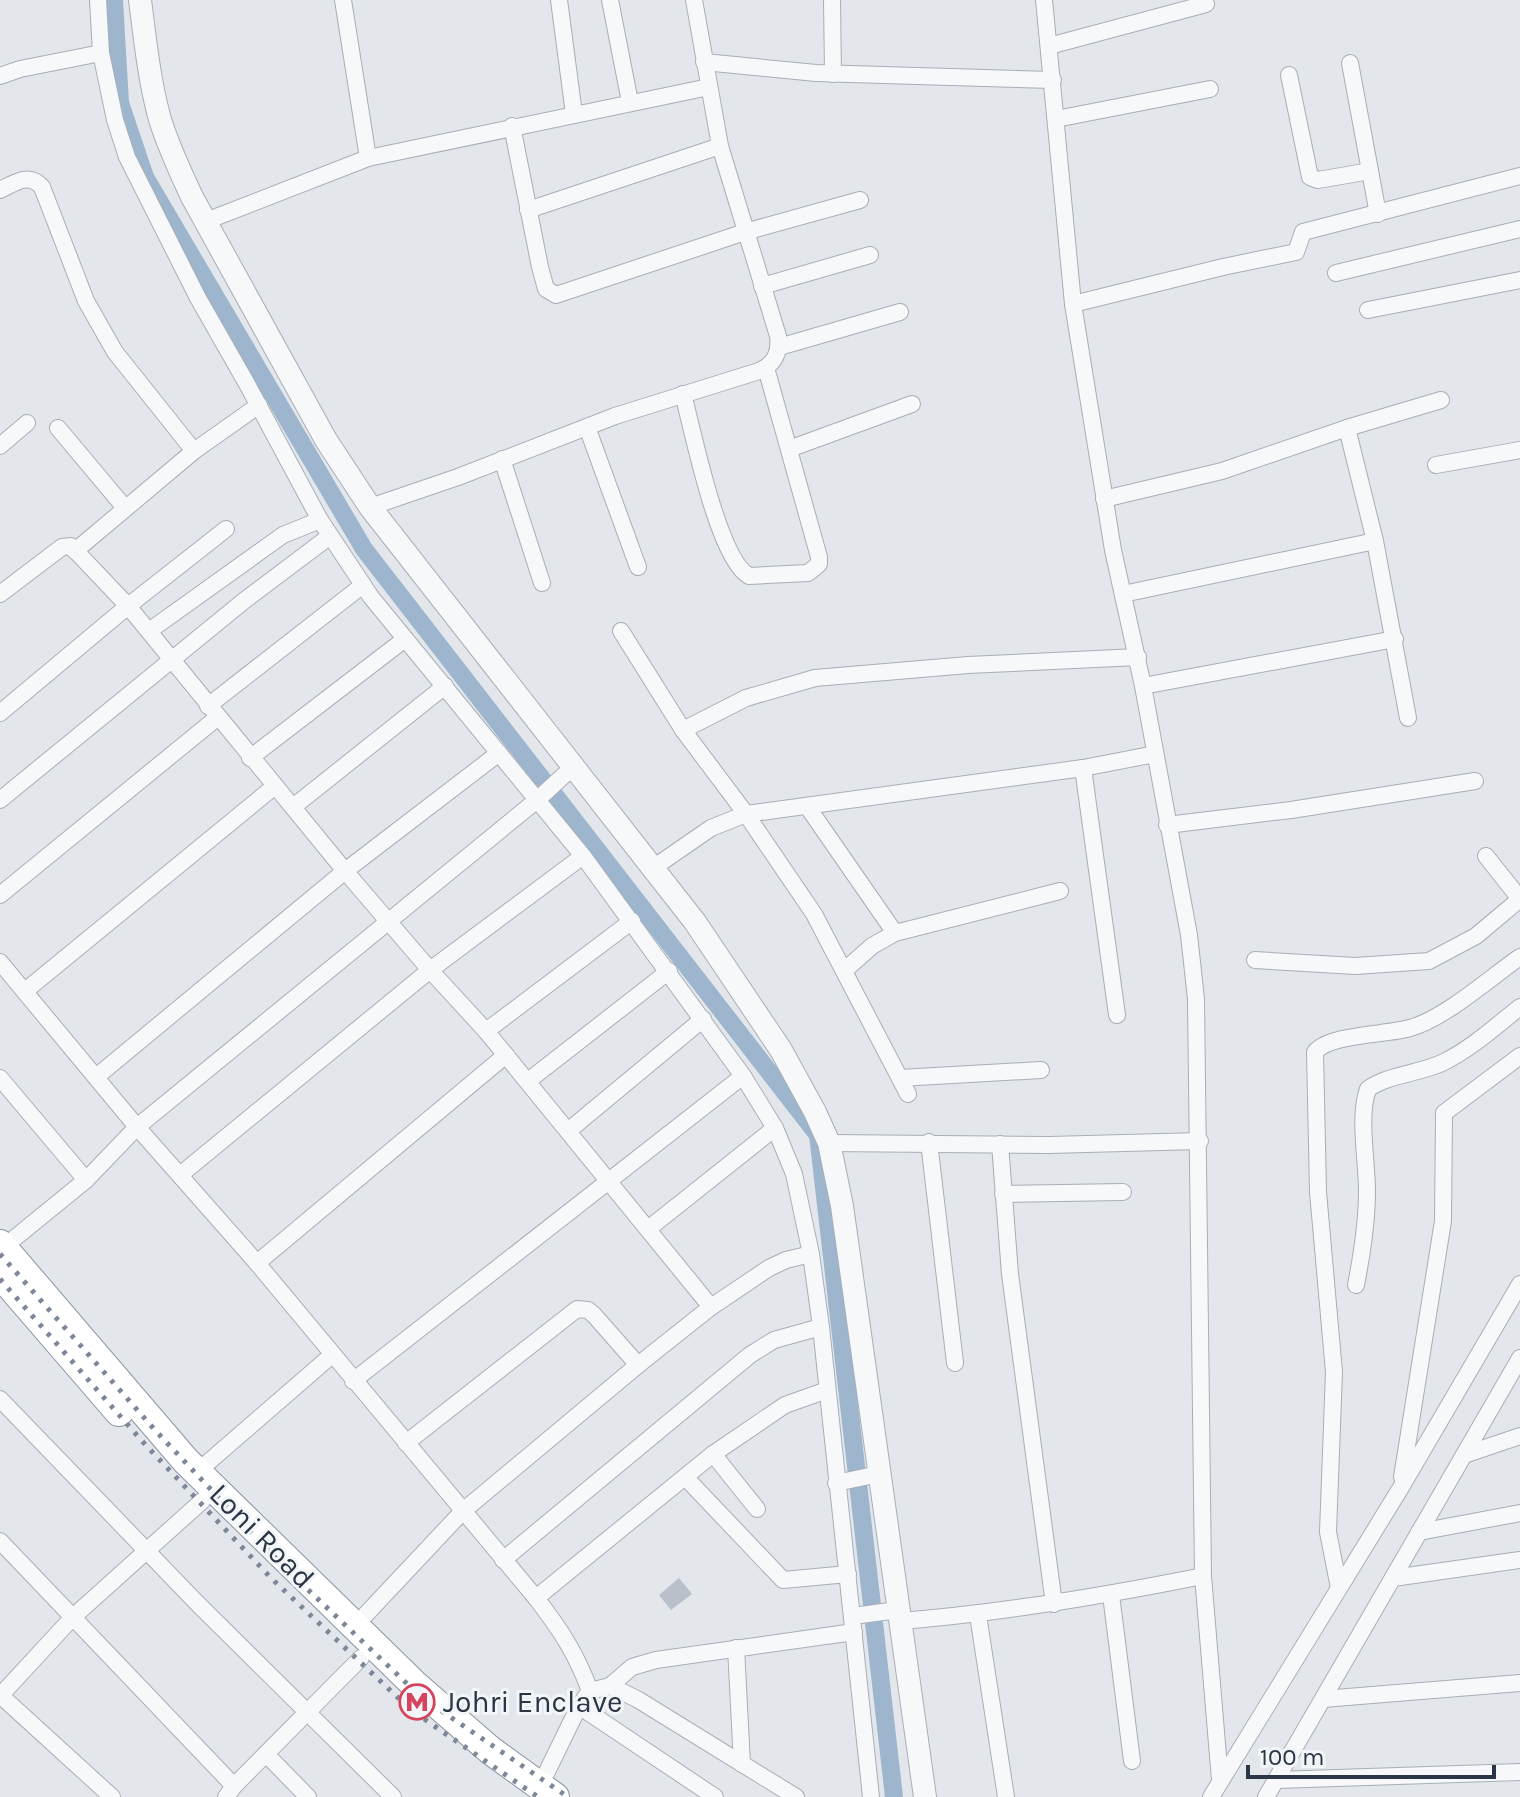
<svg xmlns="http://www.w3.org/2000/svg" width="1520" height="1797" font-family="Karla,sans-serif">
<rect width="100%" height="100%" fill="#e3e7ec"/>
<g fill="none" stroke-linecap="round" stroke-linejoin="round">
<polyline stroke="#9db6ce" stroke-width="18" points="114,0 120,103 145,177 364,549 818,1135 894,1797"/>
</g>
<polygon fill="#bac0ca" points="679,1578 692,1594 671,1610 659,1595"/>
<g fill="none" stroke-linecap="round" stroke-linejoin="round">
<defs>
<g id="minor">
<polyline points="98,0 101,53 115,120 127,157 198,298 247,384 320,520 371,597 583,856 743,1076 775,1128 794,1174 811,1254 821,1327 871,1797"/>
<polyline points="343,0 368,158"/>
<polyline points="559,0 574,114"/>
<polyline points="610,0 630,102"/>
<polyline points="832,0 833,74"/>
<polyline points="1044,0 1073,304 1113,550 1143,686 1189,935 1196,999 1203,1576 1220,1780"/>
<polyline points="1049,46 1206,4"/>
<polyline points="704,62 816,73 1053,80"/>
<polyline points="1350,63 1378,214"/>
<polyline points="1289,75 1310,177 1318,180 1370,171"/>
<polyline points="0,76 20,69 101,53"/>
<polyline points="1056,119 1210,89"/>
<polyline points="512,126 540,267 546,289 556,295 745,232 860,200"/>
<path d="M0 190C15 183 29 172 42 187L86 301 115 352 194 451"/>
<polyline points="528,210 720,146"/>
<polyline points="206,221 368,158 709,87"/>
<polyline points="1336,273 1520,229"/>
<polyline points="762,286 870,255"/>
<polyline points="1073,304 1223,267 1296,252 1303,232 1520,176"/>
<polyline points="1368,310 1520,280"/>
<polyline points="779,347 900,312"/>
<path d="M683 394C693 431 718 559 749 576L808 573 819 564V557L766 368"/>
<polyline points="587,427 638,567"/>
<polyline points="58,428 125,508"/>
<polyline points="1347,428 1375,541 1408,718"/>
<polyline points="0,446 27,423"/>
<polyline points="789,449 912,404"/>
<polyline points="502,459 542,583"/>
<polyline points="1436,465 1520,450"/>
<polyline points="1104,499 1222,471 1347,428 1441,400"/>
<path d="M370 507 458 477 615 416 759 371C775 364 780 353 778 336L720 146 694 0"/>
<polyline points="75,551 194,451 259,405"/>
<polyline points="0,594 62,547 71,546 128,606 345,871 430,970 486,1031 711,1307"/>
<polyline points="1123,594 1375,541"/>
<polyline points="149,631 283,535 320,520"/>
<polyline points="621,631 683,730 746,814 814,914 908,1094"/>
<polyline points="1143,686 1395,639"/>
<polyline points="208,706 363,585"/>
<polyline points="0,713 128,606 226,529"/>
<polyline points="683,730 746,698 815,678 968,665 1138,657"/>
<polyline points="250,758 405,639"/>
<polyline points="1083,768 1117,1015"/>
<polyline points="0,800 245,600 330,536"/>
<polyline points="807,806 895,933"/>
<polyline points="293,807 445,686"/>
<polyline points="1167,825 1291,810 1475,781"/>
<polyline points="1486,856 1520,899"/>
<polyline points="653,868 711,828 746,814 1083,768 1155,754"/>
<polyline points="0,895 218,717"/>
<polyline points="1255,960 1355,966 1429,961 1476,936 1520,899"/>
<path d="M0 962 137 1127 257 1263 536 1598C560 1629 576 1653 590 1691"/>
<polyline points="845,970 872,946 895,933 1060,891"/>
<polyline points="25,991 275,786"/>
<polyline points="486,1031 632,921"/>
<polyline points="96,1077 345,871 499,753"/>
<polyline points="0,1078 86,1180"/>
<polyline points="900,1078 1041,1070"/>
<polyline points="528,1081 669,971"/>
<polyline points="568,1131 703,1019"/>
<polyline points="929,1142 955,1363"/>
<polyline points="829,1143 1049,1145 1200,1141"/>
<polyline points="1000,1144 1010,1274 1054,1604"/>
<polyline points="180,1175 430,970 583,856"/>
<polyline points="1003,1194 1123,1192"/>
<polyline points="648,1229 775,1128"/>
<polyline points="0,1250 86,1180 137,1127 537,800 574,766"/>
<polyline points="257,1263 506,1055"/>
<path d="M1356 1285C1362 1254 1367 1223 1367 1191 1367 1161 1358 1116 1368 1089 1386 1075 1422 1073 1444 1062 1472 1048 1496 1026 1520 1007"/>
<polyline points="353,1381 743,1076"/>
<polyline points="0,1399 197,1603 393,1797"/>
<polyline points="406,1443 577,1309 588,1310 594,1315 638,1365"/>
<polyline points="713,1454 757,1509"/>
<polyline points="1464,1455 1520,1436"/>
<polyline points="197,1472 332,1355"/>
<polyline points="685,1477 783,1580 848,1574"/>
<polyline points="1402,1477 1443,1221 1444,1113 1520,1056"/>
<polyline points="836,1483 879,1474"/>
<polyline points="1419,1532 1520,1513"/>
<polyline points="0,1541 234,1786"/>
<polyline points="503,1560 750,1355 774,1340 821,1327"/>
<polyline points="1393,1578 1520,1560"/>
<path d="M1339 1588 1328 1532 1334 1372 1318 1192 1315 1052C1330 1034 1386 1035 1410 1028 1444 1019 1491 977 1520 957"/>
<polyline points="1111,1595 1132,1761"/>
<polyline points="536,1598 713,1454 785,1405 827,1390"/>
<polyline points="978,1615 1006,1797"/>
<polyline points="853,1616 898,1610"/>
<path d="M900 1621C1003 1613 1103 1596 1203 1576"/>
<polyline points="354,1627 463,1511 638,1365 711,1307 769,1268 786,1260 811,1254"/>
<polyline points="736,1648 742,1764"/>
<polyline points="610,1686 632,1667 656,1660 854,1632"/>
<polyline points="0,1695 112,1797"/>
<polyline points="0,1696 73,1617 202,1501"/>
<polyline points="1323,1699 1520,1683"/>
<polyline points="579,1706 715,1797"/>
<polyline points="266,1754 308,1797"/>
<polyline points="1276,1780 1520,1772"/>
<polyline points="540,1786 579,1706 590,1691 610,1686 637,1699 796,1797"/>
<polyline points="226,1797 234,1786 361,1658"/>
<polyline points="1211,1797 1400,1489 1520,1284"/>
<polyline points="1266,1797 1520,1358"/>
</g>
<path id="tertiary" d="M140 0C145 39 149 78 159 116 167 144 180 171 192 197L326 440 370 507 695 922 781 1050 815 1112 829 1143 842 1206 925 1797"/>
<g id="trunk">
<polyline points="0,1244 186,1461 414,1684 490,1750 555,1797"/>
<polyline points="0,1274 119,1412"/>
</g>
</defs>
<use href="#minor" stroke="#a8aeb7" stroke-width="18"/>
<use href="#tertiary" stroke="#a8aeb7" stroke-width="24"/>
<use href="#trunk" stroke="#8a95a4" stroke-width="30"/>
<use href="#minor" stroke="#f6f8fa" stroke-width="16"/>
<use href="#tertiary" stroke="#f6f8fa" stroke-width="22"/>
<use href="#trunk" stroke="#fff" stroke-width="28"/>
<g stroke="#7c8797" stroke-width="5" stroke-dasharray="4 8" stroke-linecap="butt">
<polyline points="0,1254 154,1429 283,1566 421,1697 568,1797"/>
<polyline points="0,1279 141,1440 271,1578 411,1710 538,1797"/>
</g>
</g>
<defs>
<symbol id="metro-ring" viewBox="-11 -11 22 22"><circle r="9.5" fill="#f3f6f9" stroke="#d6435d" stroke-width="1.5"/><path d="M-5.5 5V-5H-3L0 0L3-5H5.5V5H3V-.5L0 4L-3-.5V5Z" fill="#d6435d"/></symbol>
</defs>
<g fill-rule="evenodd">
<use href="#metro-ring" x="397" y="1682" width="40" height="40"/>
</g>
<g text-anchor="middle" stroke-width="6" stroke-linejoin="round" paint-order="stroke">
<g font-size="30" fill="#2a3546" stroke="#f3f6f9">
<text transform="translate(262 1536) rotate(45)" y="10">Loni Road</text>
</g>
<g font-size="30" fill="#2a3546" stroke="#f3f6f9" text-anchor="start">
<text x="443" y="1712">Johri Enclave</text>
</g>
</g>
<path d="M1248 1765v12h246v-12" fill="none" stroke="#2a3546" stroke-width="4"/>
<text x="1260" y="1765" font-size="24" fill="#2a3546" stroke="#f3f6f9" stroke-width="6" paint-order="stroke">100 m</text>
</svg>
